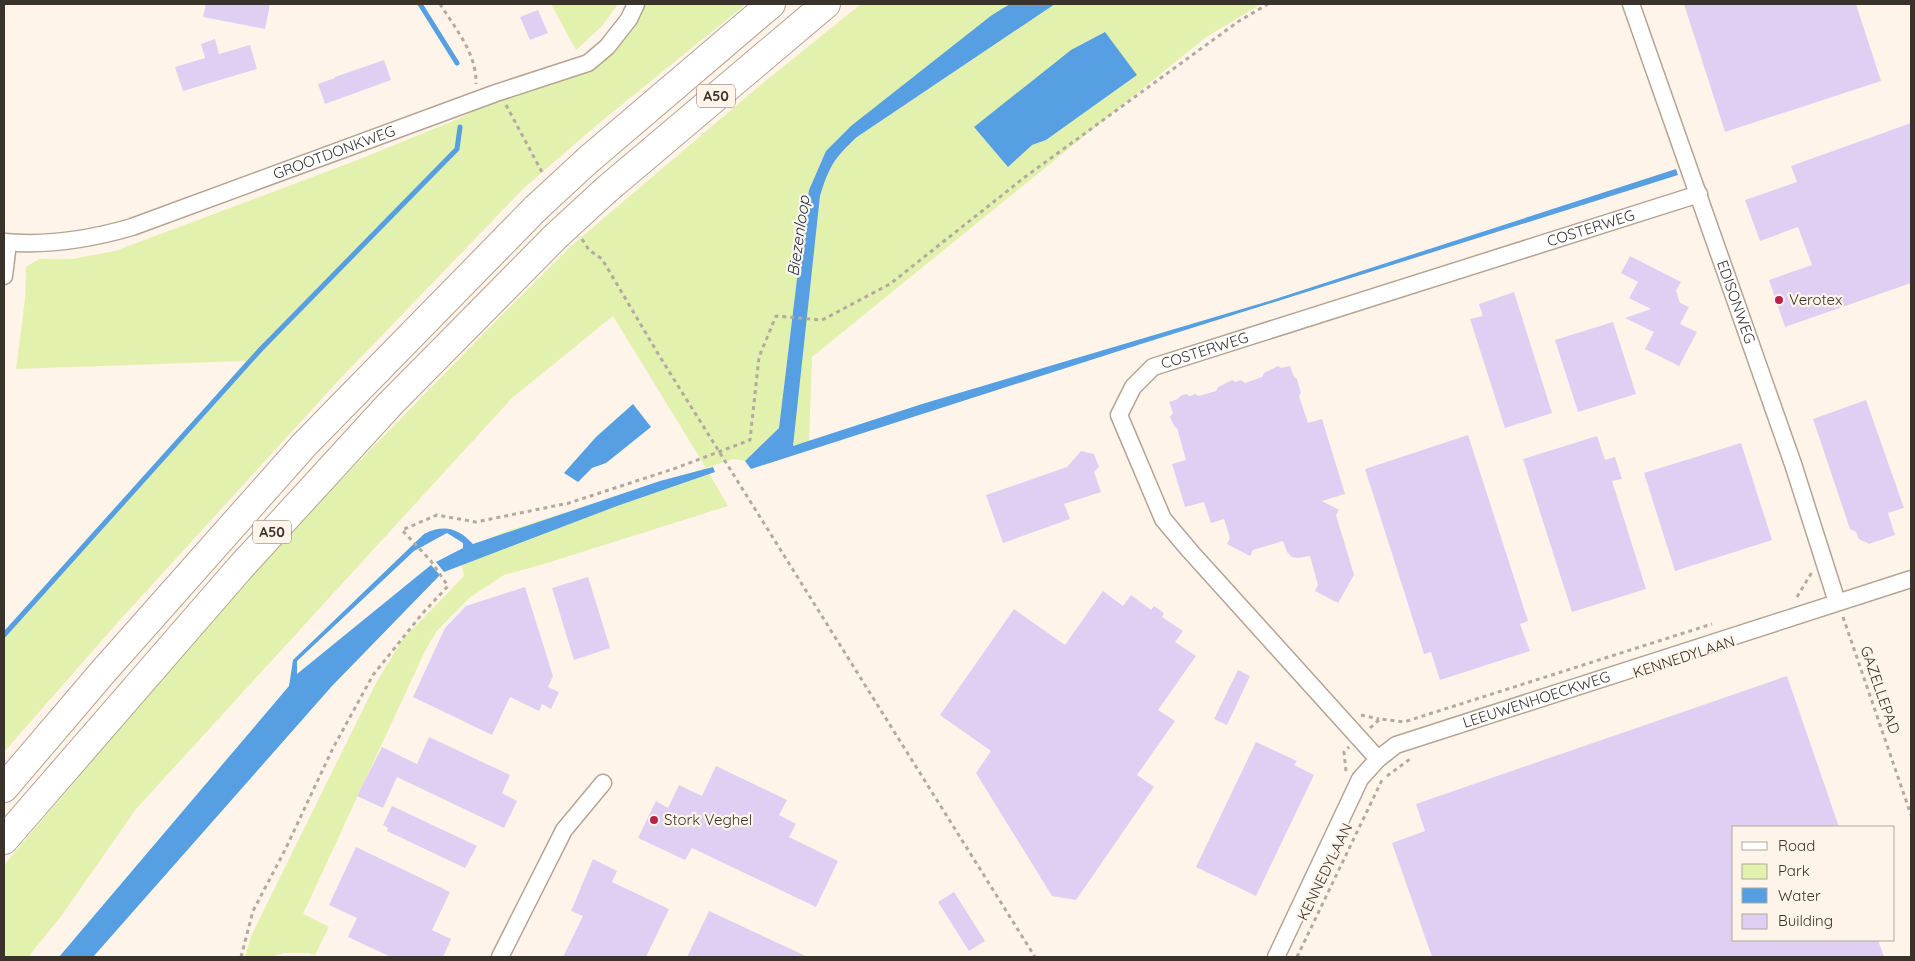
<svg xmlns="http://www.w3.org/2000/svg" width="1915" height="961" font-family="Quicksand,sans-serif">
<rect width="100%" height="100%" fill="#fff4e9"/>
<g fill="#e3f1af" fill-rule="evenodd">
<polygon points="551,4 618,4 602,26 576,50"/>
<polygon points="642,4 746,4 598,124 524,188 339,380 119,621 4,752 4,639 246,361 16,369 25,299 26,267 39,259 72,259 115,251 355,161 458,119 508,94 588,66"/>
<polygon points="861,4 1010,4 992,15 826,151 809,190 800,254 779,428 745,461 733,459 706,468 728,506 544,564 504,575 469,598 436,632 425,651 303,914 329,927 315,955 309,953 284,953 271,957 245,957 251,936 377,681 403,639 464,576 462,567 454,553 507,531 706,468 613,316 512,398 136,809 62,915 28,957 4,957 4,865 260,563 490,327 571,246 758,87"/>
<path d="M1055 4H1261L1205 38 812 357 809 441 792 446 820 196C829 166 834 158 857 137ZM1137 75 1046 140 1032 145 974 127 1019 93Z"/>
</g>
<g fill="#569fe2">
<path d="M1010 4H1055L857 137C834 158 829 167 820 196L793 446 922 404 1269 301 1676 169 1678 175 1122 350 751 469 745 461 779 428 800 254 809 190 826 151 851 126 992 15Z"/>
<polygon points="1105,32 1137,75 1046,140 1032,145 1008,167 974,127 1071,50"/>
<polygon points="633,404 651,427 606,463 592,468 578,482 564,473 596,437"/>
<path d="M713 467 715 472 617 506 444 572 436 562 463 548V543L447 533 414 551 297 661V674L431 565 440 575 332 686 93 957H59L289 686 293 660 424 534C444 524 458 528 473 544L660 481Z"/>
</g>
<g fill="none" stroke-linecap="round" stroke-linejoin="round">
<g stroke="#569fe2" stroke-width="5">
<polyline points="420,4 457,63"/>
<polyline points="4,635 261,349 457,149 460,127"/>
</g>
</g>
<g fill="#dfd0f3">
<polygon points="206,4 270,4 265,29 203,17"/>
<polygon points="1684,4 1856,4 1881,81 1725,132"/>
<polygon points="538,10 548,33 530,40 520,17"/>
<polygon points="215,39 219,54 250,45 257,69 183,91 175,67 205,58 201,44"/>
<polygon points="384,60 391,80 325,104 318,84 335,78 335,77"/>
<polygon points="1911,123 1911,283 1785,327 1769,280 1812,265 1798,227 1760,241 1745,200 1797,182 1791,166"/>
<polygon points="1630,256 1681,282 1676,291 1680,303 1689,307 1680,324 1697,332 1679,366 1645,349 1654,332 1625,318 1651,309 1629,298 1638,282 1621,273"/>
<polygon points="1514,292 1552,413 1505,428 1470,319 1483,316 1479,304"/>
<polygon points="1613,322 1636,394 1578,412 1555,340"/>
<polygon points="1278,366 1281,368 1290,366 1294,377 1297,379 1301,393 1299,396 1308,423 1322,419 1345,494 1322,501 1339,510 1336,515 1354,575 1338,603 1315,591 1318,585 1310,556 1298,558 1292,557 1287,552 1283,541 1253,550 1250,556 1227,544 1230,538 1224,519 1211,523 1204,502 1185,507 1172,464 1186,460 1177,428 1174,426 1170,417 1173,413 1169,402 1178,399 1180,396 1186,394 1190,396 1195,394 1199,396 1216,391 1218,387 1232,380 1235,382 1241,380 1245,383 1262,377 1264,373"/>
<polygon points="1866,400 1904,508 1888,513 1895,535 1869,544 1859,539 1856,532 1850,529 1813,419"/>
<polygon points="1468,435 1528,621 1520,624 1530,651 1440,680 1431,652 1424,654 1365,469"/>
<polygon points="1597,436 1605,460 1615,457 1622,479 1612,481 1646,589 1572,612 1523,459"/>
<polygon points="1741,443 1772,540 1675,571 1644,473"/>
<polygon points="1081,451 1094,454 1099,467 1094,472 1101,492 1064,504 1070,519 1003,543 986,495 1067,467"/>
<polygon points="588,577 610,648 574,660 552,588"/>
<polygon points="525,587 553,676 548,687 559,692 551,709 542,704 539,711 510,697 492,735 413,697 445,628 466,606"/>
<polygon points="1103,591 1123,606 1131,595 1151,610 1154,606 1164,613 1162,617 1183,631 1175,642 1196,656 1158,710 1175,721 1137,775 1154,787 1076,900 1052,896 976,773 991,751 940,715 1014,609 1065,645"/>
<polygon points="1238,670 1250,676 1227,725 1214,719"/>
<polygon points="1787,676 1839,827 1734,827 1734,940 1878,940 1884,957 1432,957 1392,843 1425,831 1416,804"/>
<polygon points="429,737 510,775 502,793 517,801 504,828 397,777 383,808 357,796 382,747 417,764"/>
<polygon points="1256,742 1297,761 1294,765 1314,775 1256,896 1196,867"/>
<polygon points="716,766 787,800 779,815 796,824 789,837 838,861 816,907 692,848 685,860 638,838 656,801 668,808 679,785 702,796"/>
<polygon points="392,806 477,846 465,868 387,831 388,828 383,825"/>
<polygon points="356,847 450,892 432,930 451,939 443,957 391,957 348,937 357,918 329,905"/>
<polygon points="593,859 617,871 612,882 669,909 646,957 563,957 583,916 571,911"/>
<polygon points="954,892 985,941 969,951 938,902"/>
<polygon points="709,911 808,957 687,957"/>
</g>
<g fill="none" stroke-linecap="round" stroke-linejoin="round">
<defs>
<g id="street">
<path id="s1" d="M1631 4 1793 464 1837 602"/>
<path id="s2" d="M4 242C47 246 91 239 132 227L496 93 588 63 607 47 629 19 636 4"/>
<polyline points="4,276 8,243"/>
<path id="s3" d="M1378 759 1190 551 1163 519 1119 415 1133 387 1153 367 1699 194"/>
<polyline points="500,957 564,830 603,783"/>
<path id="s4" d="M1276 957 1360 779 1378 759 1396 745 1911 579"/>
</g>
<g id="highway">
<polyline points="588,160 771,4"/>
<polyline points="606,190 826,4"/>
<polyline points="4,788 102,673 305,444 536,208"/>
<polyline points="4,840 239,569 390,404 555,237"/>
</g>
</defs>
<use href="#street" stroke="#b5a493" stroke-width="19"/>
<use href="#highway" stroke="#b5a493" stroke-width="30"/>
<g stroke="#b3aaa0" stroke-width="3" stroke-dasharray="4 4" stroke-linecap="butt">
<path d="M440 4C455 28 477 54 476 84"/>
<polyline points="506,105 543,174"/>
<polyline points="582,239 589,250 602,259 660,357 1035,957"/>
<polyline points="1797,597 1812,572"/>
<polyline points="1843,617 1911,815"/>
<polyline points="1361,715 1379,719"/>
<polyline points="1370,728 1380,719 1404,722 1712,624"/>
<polyline points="1346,771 1344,752 1349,747"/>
<polyline points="1387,776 1410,759"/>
<polyline points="241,957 253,911 285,850 333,748 373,675 422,614 448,586 431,561 402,530 437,515 476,522 569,503 676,468 750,440 759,357 776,316 822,320 890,284 1025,177 1239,21 1268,4"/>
<polyline points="1297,957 1382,780"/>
</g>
<use href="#street" stroke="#fff" stroke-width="16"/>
<use href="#highway" stroke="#fff" stroke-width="28"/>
<defs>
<g id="highway-bridge">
<polyline points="536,208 588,160"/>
<polyline points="555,237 606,190"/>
</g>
</defs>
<use href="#highway-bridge" stroke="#b5a493" stroke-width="30" stroke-linecap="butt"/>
<use href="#highway-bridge" stroke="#fff" stroke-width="28"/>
</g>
<g fill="#b52349" stroke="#fff4e9" stroke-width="2">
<circle cx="1779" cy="300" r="5"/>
<circle cx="654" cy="820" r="5"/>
</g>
<g text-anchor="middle" stroke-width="4.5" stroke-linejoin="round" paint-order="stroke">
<g fill="#fff4e9" stroke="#756d65" stroke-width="1">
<rect x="697" y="84.5" width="38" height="23" rx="4"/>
<rect x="253" y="520.5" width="38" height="23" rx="4"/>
</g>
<g font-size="14" font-weight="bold" fill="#3a332c">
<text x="716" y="101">A50</text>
<text x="272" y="537">A50</text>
</g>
<g font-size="15" fill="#3a332c" stroke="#fff4e9">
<text dy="5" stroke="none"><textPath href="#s2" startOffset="345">GROOTDONKWEG</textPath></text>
<text dy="5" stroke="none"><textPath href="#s3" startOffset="954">COSTERWEG</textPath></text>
<text dy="5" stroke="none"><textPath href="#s1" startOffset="316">EDISONWEG</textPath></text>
<text dy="5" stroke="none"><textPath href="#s3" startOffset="549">COSTERWEG</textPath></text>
<text transform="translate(1684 657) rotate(-18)" y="5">KENNEDYLAAN</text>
<text transform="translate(1880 690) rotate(71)" y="5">GAZELLEPAD</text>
<text dy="5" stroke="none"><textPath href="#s4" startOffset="394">LEEUWENHOECKWEG</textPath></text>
<text transform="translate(1325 872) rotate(-64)" y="5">KENNEDYLAAN</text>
</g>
<g font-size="15" fill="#3a332c" stroke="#fff4e9" text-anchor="start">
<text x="1789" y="305">Verotex</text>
<text x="664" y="825">Stork Veghel</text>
</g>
<g font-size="16" font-style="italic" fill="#0d2c47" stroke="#fff4e9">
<text transform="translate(798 236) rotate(-82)" y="6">Biezenloop</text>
</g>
</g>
<rect width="1915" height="961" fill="none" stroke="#3a332c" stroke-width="10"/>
<rect x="1732" y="826" width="162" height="115" fill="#fff4e9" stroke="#b0a79d"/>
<rect x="1742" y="842" width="25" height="8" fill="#ffffff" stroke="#b0a79d"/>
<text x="1778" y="851" font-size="15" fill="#3a332c">Road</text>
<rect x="1742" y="864" width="25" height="15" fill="#e3f1af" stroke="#b0a79d"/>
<text x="1778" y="876" font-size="15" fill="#3a332c">Park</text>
<rect x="1742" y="888" width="25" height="15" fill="#569fe2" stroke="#b0a79d"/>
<text x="1778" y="901" font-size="15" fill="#3a332c">Water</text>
<rect x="1742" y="914" width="25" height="15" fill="#dfd0f3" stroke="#b0a79d"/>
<text x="1778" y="926" font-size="15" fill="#3a332c">Building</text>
</svg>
